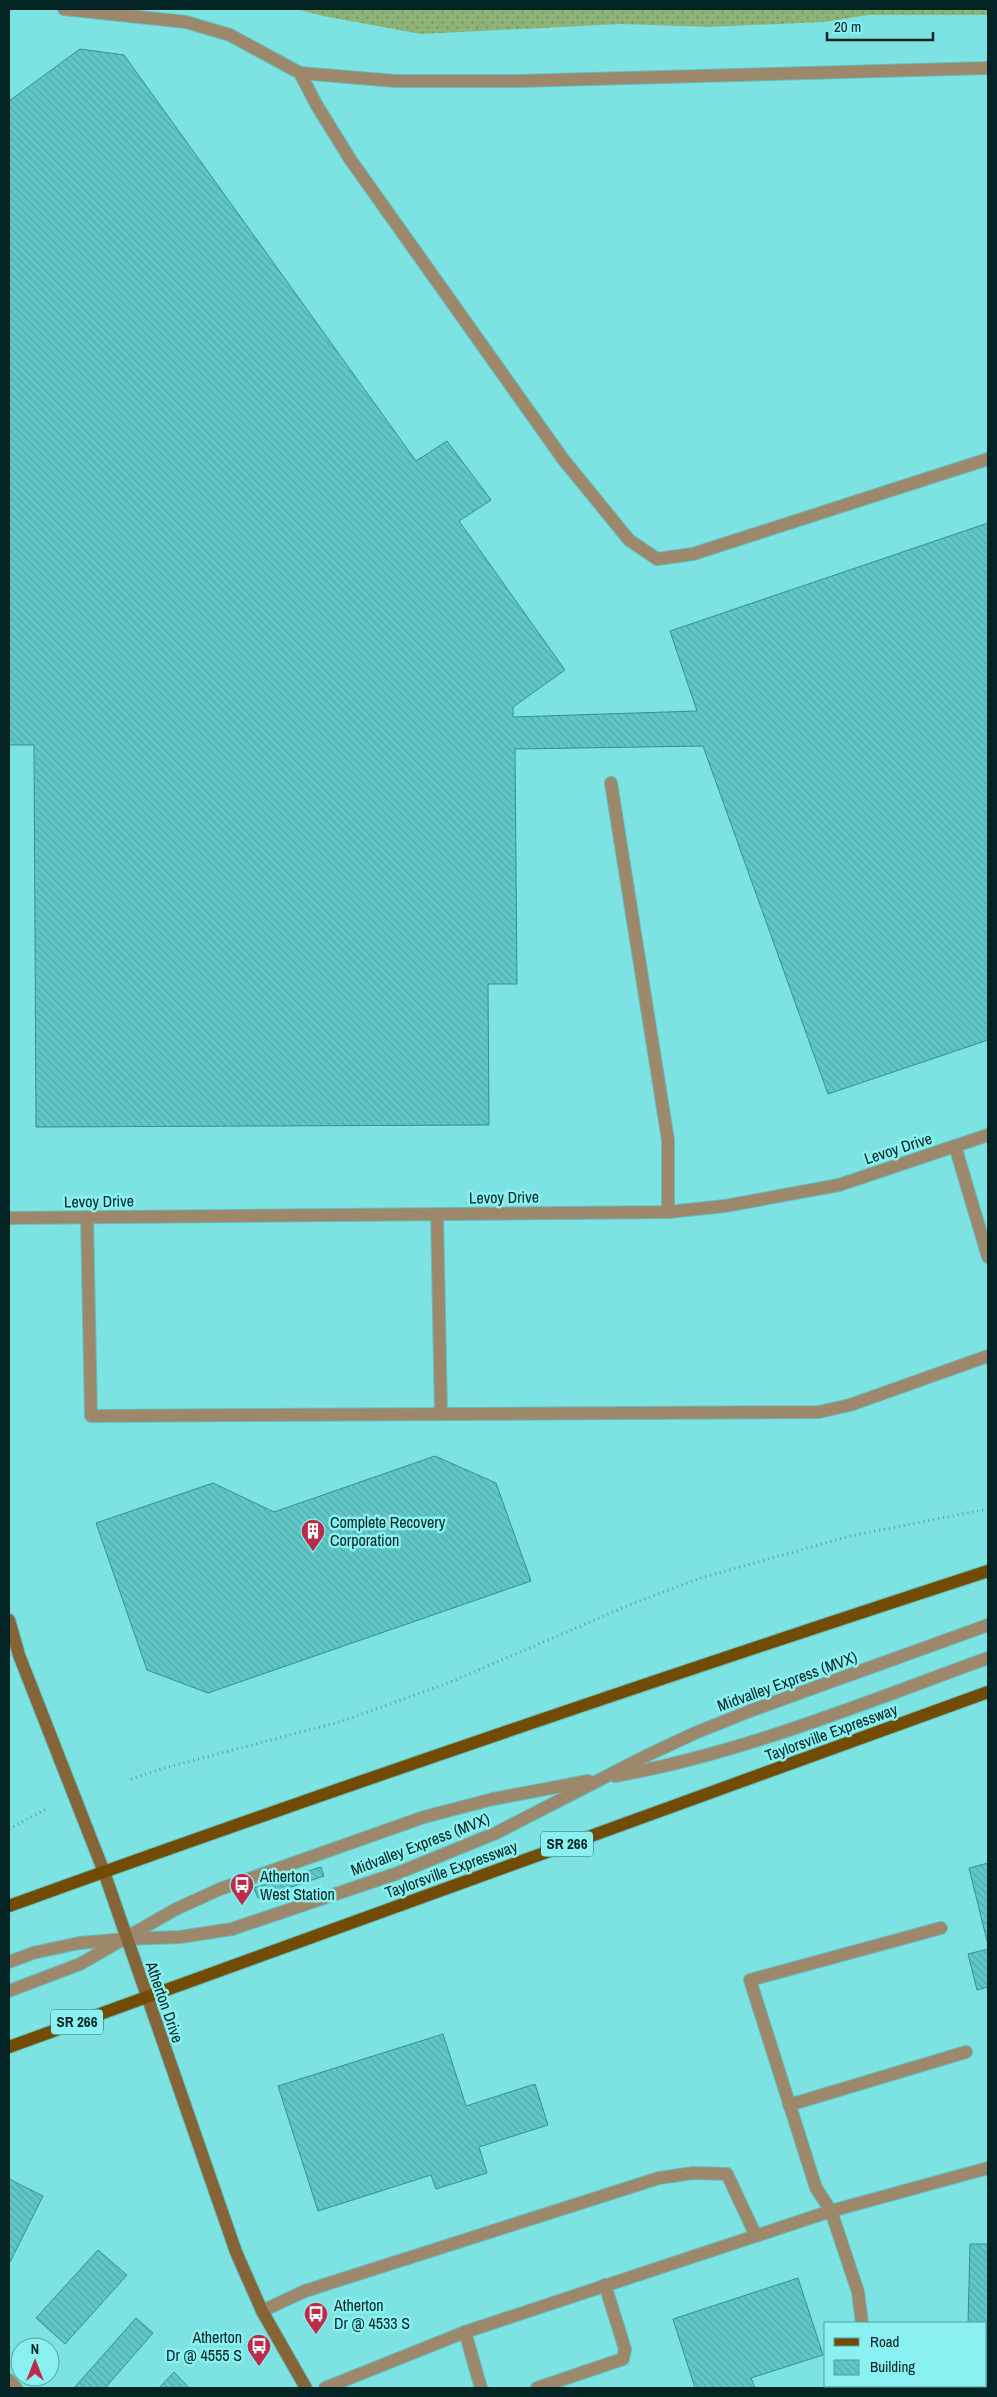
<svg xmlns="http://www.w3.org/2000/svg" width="997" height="2397" font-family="'Archivo Narrow',sans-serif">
<defs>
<pattern id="grass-dots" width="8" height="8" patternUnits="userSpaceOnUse" patternTransform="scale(1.25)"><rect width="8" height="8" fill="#8db378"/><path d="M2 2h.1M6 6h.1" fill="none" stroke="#719162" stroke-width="1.8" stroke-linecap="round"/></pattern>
<pattern id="building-back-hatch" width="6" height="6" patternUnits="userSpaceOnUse" patternTransform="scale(1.25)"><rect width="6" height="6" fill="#60c7c6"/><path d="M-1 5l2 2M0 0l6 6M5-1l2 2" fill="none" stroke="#52abaa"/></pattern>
</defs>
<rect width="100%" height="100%" fill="#7de3e2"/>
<polygon fill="url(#grass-dots)" points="296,9 988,9 988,15 868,15 824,22 709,27 621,24 421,34 323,16"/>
<g fill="url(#building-back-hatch)" stroke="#269696">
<polygon points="80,49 124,55 416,461 447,441 491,500 459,521 565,670 513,707 513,717 697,711 670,631 988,523 988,1040 828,1094 703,746 515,749 517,984 488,984 489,1125 36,1127 34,745 9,745 9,101"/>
<polygon points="435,1456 496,1483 531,1581 208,1693 147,1670 96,1523 213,1483 274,1512"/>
<polygon points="988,1863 988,1945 969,1868"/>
<polygon points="321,1867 324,1876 258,1898 254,1888"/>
<polygon points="988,1949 988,1987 977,1990 968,1954"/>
<polygon points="443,2034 466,2106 535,2084 548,2125 479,2147 487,2173 436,2189 431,2175 318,2211 278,2086"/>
<polygon points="9,2179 43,2196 9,2264"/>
<polygon points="970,2244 988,2244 988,2388 913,2388 913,2386 986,2386 986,2323 968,2323"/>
<polygon points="98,2250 127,2275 65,2344 36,2318"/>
<polygon points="798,2278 823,2355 751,2378 755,2388 695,2388 673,2319"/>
<polygon points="136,2318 153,2333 105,2388 74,2388"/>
<polygon points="174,2372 189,2388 159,2388"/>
</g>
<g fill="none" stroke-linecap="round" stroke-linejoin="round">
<defs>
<g id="lane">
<polyline points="64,9 186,22 230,35 300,73 316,104 350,159 563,459 629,540 657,559 693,554 988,459"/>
<polyline points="300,73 395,81 518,81 988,68"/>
<polyline points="611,783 668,1140 668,1212"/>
<polyline points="955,1146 988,1257"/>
<polyline points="437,1214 441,1413"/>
<polyline points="87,1217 91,1416 819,1412 850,1405 988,1356"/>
<path d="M615 1776C744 1753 866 1702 988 1658"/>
<polyline points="9,1962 33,1953 79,1943 126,1939 180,1937 232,1929 398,1873 496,1833 648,1755 695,1733 750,1711 988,1625"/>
<polyline points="9,1991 80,1964 176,1909 220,1889 424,1817 493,1799 588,1781"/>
<polyline points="789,2105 966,2052"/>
<polyline points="262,2311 305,2291 659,2178 693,2173 727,2174 756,2236"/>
<polyline points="862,2323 858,2292 831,2211 988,2168"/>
<polyline points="465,2332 481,2388"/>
<polyline points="325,2388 465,2332 831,2211 816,2188 750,1980 941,1928"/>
<polyline points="537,2388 623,2359 625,2349 605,2285"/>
<polyline points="851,2388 852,2386"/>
</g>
<g id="street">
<polyline points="9,1218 668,1212 725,1206 839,1185 988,1135"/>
<polyline points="9,2380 16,2388"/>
</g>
<polyline id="secondary" points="9,1620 19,1655 104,1872 236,2252 262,2311 306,2388"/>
<g id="primary">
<path d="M9 1906C333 1789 660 1678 988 1571"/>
<polyline points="9,2047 988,1692"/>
</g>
</defs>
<use href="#lane" stroke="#64bdbc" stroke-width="14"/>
<use href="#street" stroke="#64bdbc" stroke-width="14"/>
<use href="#secondary" stroke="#64bdbc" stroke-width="14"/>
<use href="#primary" stroke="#64bdbc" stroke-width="14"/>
<g stroke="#519f9e" stroke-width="3" stroke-dasharray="1 4" stroke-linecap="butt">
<polyline points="131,1779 164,1768 343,1721 448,1683 634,1603 701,1578 850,1536 988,1509"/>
<polyline points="9,1829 46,1809"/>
</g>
<use href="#lane" stroke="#9e886b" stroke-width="12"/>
<use href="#street" stroke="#9e886b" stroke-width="12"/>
<use href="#secondary" stroke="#856538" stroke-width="12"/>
<use href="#primary" stroke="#724c05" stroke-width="12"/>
</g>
<defs>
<symbol id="building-pin" viewBox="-11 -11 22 30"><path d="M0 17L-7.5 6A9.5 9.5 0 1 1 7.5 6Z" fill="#bc2b49" stroke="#8af0f0"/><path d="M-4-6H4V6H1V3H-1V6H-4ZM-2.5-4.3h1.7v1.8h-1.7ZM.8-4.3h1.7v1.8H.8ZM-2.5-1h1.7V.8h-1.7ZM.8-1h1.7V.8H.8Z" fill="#fff"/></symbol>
<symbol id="bus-pin" viewBox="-11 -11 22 30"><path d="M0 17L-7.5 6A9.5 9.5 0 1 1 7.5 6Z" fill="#bc2b49" stroke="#8af0f0"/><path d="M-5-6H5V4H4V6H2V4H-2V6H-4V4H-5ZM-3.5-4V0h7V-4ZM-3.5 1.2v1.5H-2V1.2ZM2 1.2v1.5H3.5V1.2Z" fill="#fff"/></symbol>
</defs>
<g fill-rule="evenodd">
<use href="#building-pin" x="299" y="1517" width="28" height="38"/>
<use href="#bus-pin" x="228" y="1871" width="28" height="38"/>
<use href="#bus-pin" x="302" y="2300" width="28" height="38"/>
<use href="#bus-pin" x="245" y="2332" width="28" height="38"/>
</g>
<g text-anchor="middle" stroke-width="5" stroke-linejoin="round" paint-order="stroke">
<g fill="#8af0f0" stroke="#2b6161" stroke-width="1">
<rect x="541" y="1831.5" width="52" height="25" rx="4"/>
<rect x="51" y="2009.5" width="52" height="25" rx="4"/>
</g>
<g font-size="15" font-weight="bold" fill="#022424">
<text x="567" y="1849">SR 266</text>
<text x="77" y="2027">SR 266</text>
</g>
<g font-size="16" fill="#022424" stroke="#8af0f0">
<text transform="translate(898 1148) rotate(-18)" y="6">Levoy Drive</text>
<text transform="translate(504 1197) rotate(-1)" y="6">Levoy Drive</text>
<text transform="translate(99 1201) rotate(-1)" y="6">Levoy Drive</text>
<text transform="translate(787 1681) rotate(-20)" y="6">Midvalley Express (MVX)</text>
<text transform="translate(831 1732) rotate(-20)" y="6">Taylorsville Expressway</text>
<text transform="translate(420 1844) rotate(-21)" y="6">Midvalley Express (MVX)</text>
<text transform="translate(451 1869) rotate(-20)" y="6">Taylorsville Expressway</text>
<text transform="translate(165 2002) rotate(71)" y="6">Atherton Drive</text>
</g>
<g font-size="16" fill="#022424" stroke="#8af0f0" text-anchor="start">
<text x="330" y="1528">Complete Recovery<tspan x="330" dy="18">Corporation</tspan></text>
<text x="260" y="1882">Atherton<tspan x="260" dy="18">West Station</tspan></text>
<text x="334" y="2311">Atherton<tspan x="334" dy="18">Dr @ 4533 S</tspan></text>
<text x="242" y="2343" text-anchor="end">Atherton<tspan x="242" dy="18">Dr @ 4555 S</tspan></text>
</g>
</g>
<rect width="997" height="2397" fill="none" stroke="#022424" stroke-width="20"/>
<rect x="824" y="2322" width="162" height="65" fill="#8af0f0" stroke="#549e9e"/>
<rect x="834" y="2338" width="25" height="8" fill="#724c05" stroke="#549e9e"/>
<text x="870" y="2347" font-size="15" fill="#022424">Road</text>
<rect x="834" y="2360" width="25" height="15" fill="url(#building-back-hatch)" stroke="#549e9e"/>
<text x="870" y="2372" font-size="15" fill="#022424">Building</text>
<g transform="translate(35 2362)"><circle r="24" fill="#8af0f0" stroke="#549e9e"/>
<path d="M0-4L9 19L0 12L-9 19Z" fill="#bc2b49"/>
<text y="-8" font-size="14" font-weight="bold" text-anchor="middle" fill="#022424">N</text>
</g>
<path d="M827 32v8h106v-8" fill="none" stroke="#022424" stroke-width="2.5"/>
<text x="834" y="32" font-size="15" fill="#022424" stroke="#8af0f0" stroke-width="4" paint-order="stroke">20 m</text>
</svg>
